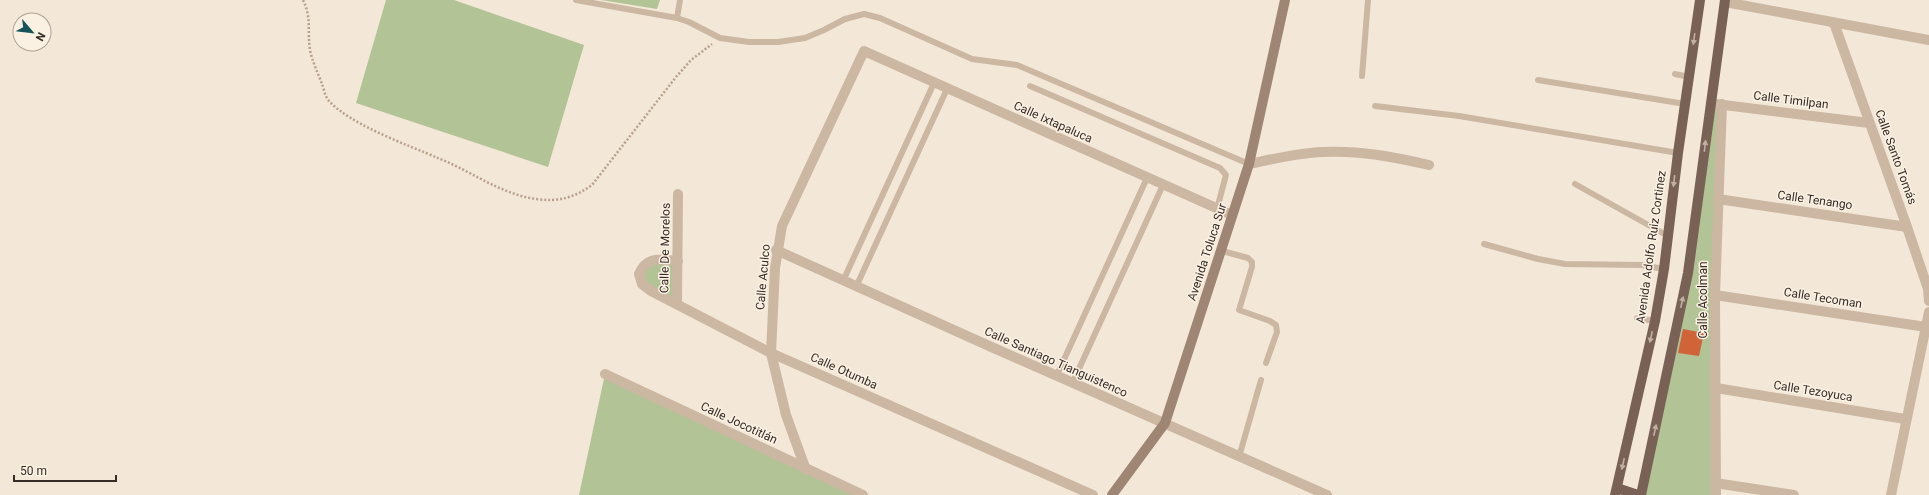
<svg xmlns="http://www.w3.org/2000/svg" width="1929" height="495" font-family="Roboto,sans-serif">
<rect width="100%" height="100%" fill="#f3e7d7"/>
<g fill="#b2c396">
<polygon points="386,0 454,0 584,45 548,167 356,103"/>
<polygon points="601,0 660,0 657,9"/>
<polygon points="1710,103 1722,104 1716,495 1641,495 1688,273"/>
<polygon points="678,261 677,303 642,284 643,265"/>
<polygon points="605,374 863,495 579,495"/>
</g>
<polygon fill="#d06338" points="1683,329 1704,333 1699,356 1678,353"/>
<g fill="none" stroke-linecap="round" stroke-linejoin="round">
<path stroke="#b8a18c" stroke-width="2.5" stroke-dasharray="2 2" stroke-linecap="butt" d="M303 0C312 18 307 31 310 50 312 61 318 73 322 84 324 89 325 97 329 101 351 125 408 145 438 158 471 171 500 194 536 199 558 202 574 198 592 185L676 77 691 60 712 44"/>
<g stroke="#ccb7a2" stroke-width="6">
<polyline points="576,0 677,18 689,22 720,38 749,42 778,42 805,38 824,30 845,19 864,14 880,18 972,59 1017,65 1249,164"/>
<polyline points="677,18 680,0"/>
<polyline points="1675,74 1689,77"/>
<polyline points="1362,76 1368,0"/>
<polyline points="1538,80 1685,104"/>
<polyline points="1030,86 1220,168 1226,175 1217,209"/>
<polyline points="1375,106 1459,116 1678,153"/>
<polyline points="1575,184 1668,236"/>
<polyline points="1484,244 1538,259 1565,264 1641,265 1664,269"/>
<polyline points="1222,251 1248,258 1252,262 1252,267 1239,310 1270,321 1276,325 1277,332 1266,363"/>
<polyline points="843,281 934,83"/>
<polyline points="856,287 947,89"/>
<polyline points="1637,318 1655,321"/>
<polyline points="1056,377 1147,178"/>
<polyline points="1072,384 1163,185"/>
<polyline points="1239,457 1261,380"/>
</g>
<g stroke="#ccb7a2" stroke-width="10">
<polyline points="1725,2 1929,40"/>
<polyline points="1834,23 1907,227 1928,289 1929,301"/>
<polyline points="1716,104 1869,123"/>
<path d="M1249 164C1273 159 1298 153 1322 152 1359 150 1394 157 1429 165"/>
<polyline points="1718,199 1907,227"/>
<path d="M776 250C959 333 1143 415 1327 495"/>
<path d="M678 261C660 260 647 255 639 274L642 284 651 291 771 353 1093 495"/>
<polyline points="1715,295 1926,327"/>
<polyline points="677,303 678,194"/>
<polyline points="605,374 863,495"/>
<polyline points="1716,388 1905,419"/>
<polyline points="806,470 786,415 771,353 775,268 782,226 864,51 1232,215"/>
<polyline points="1715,483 1794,495"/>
<polyline points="1716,495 1715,295 1722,104"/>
<polyline points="1891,495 1929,312"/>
</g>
<polyline stroke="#9f8573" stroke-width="10" points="1112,495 1165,423 1249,164 1285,0"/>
<g stroke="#796255" stroke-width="10">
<polyline points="1617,488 1638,495"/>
<polyline points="1615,495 1655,321 1664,269 1678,153 1700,0"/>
<polyline points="1641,495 1688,273 1725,0"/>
</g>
</g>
<defs><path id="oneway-solid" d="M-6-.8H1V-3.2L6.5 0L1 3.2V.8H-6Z"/></defs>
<g fill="#c0b1a3">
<use href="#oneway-solid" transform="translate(1694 39) rotate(98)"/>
<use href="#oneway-solid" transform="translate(1705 146) rotate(-83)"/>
<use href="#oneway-solid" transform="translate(1674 181) rotate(97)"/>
<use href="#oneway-solid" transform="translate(1682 302) rotate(-78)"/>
<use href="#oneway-solid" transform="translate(1651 337) rotate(102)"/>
<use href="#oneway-solid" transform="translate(1655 430) rotate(-78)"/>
<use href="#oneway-solid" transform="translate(1623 464) rotate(102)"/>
</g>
<g text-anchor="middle" stroke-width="3" stroke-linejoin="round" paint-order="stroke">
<g font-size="12" fill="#362b25" stroke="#fbf1e3">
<text transform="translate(1791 100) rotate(7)" y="4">Calle Timilpan</text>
<text transform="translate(1053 122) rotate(24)" y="4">Calle Ixtapaluca</text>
<text transform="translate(1896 157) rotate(70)" y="4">Calle Santo Tomás</text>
<text transform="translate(1815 200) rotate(8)" y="4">Calle Tenango</text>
<text transform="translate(1651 247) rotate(-82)" y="4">Avenida Adolfo Ruiz Cortinez</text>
<text transform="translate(665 248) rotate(-89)" y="4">Calle De Morelos</text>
<text transform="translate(1207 252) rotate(-72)" y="4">Avenida Toluca Sur</text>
<text transform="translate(763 277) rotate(-85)" y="4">Calle Aculco</text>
<text transform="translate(1823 298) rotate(9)" y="4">Calle Tecoman</text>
<text transform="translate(1703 300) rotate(-90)" y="4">Calle Acolman</text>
<text transform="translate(1056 362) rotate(24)" y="4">Calle Santiago Tianguistenco</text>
<text transform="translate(844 371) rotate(24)" y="4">Calle Otumba</text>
<text transform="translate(1813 391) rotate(9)" y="4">Calle Tezoyuca</text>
<text transform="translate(739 423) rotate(25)" y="4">Calle Jocotitlán</text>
</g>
</g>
<g transform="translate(32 32) rotate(118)"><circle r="19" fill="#fbf1e3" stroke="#aca297"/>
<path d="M0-3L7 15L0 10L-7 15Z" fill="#17535a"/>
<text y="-6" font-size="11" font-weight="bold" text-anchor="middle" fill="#362b25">N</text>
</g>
<path d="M14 475v6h102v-6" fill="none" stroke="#362b25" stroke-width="2"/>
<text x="20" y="475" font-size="12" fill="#362b25" stroke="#fbf1e3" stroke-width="3" paint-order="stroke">50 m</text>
</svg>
